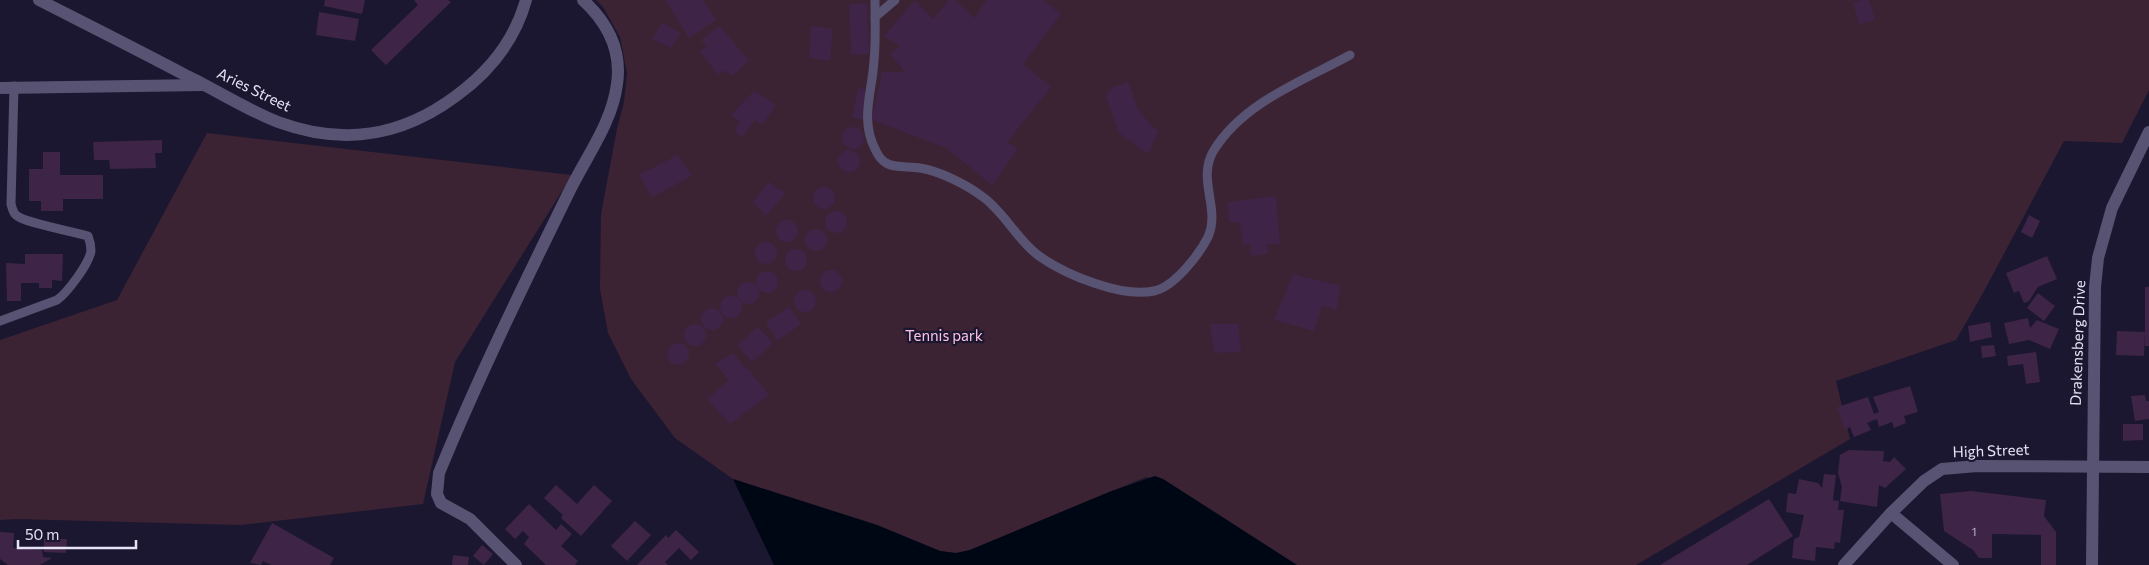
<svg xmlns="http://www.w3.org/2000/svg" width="2149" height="565" font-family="Commissioner,sans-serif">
<rect width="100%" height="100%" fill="#1c1730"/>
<g fill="#3c2333">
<polygon points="596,0 2149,0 2149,90 2122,143 2064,141 1983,293 1956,340 1836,381 1850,439 1636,565 1297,565 1163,479 1146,477 970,550 956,553 940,551 877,525 733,479 675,438 631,379 608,333 600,289 601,214 617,129 624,102 627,73 620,37 603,7"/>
<polygon points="207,133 572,175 455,362 423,504 240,525 17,519 0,520 0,340 117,300"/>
</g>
<polygon fill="#000714" points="1155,476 1163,479 1297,565 774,565 733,479 877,525 940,551 956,553 970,550 1109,492"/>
<g fill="#3e2447">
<polygon points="325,0 365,0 362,14 324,6"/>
<polygon points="414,0 448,0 451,2 386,65 371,50 418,5"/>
<polygon points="665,0 703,0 716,20 689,38"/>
<polygon points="915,0 933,19 949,0 955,0 974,18 987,0 1043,0 1061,14 1023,64 1051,87 1007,142 1018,149 992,185 946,148 872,120 882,72 905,72 890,54 900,46 884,36"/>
<polygon points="1862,0 1869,0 1875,20 1859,24 1853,3"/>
<polygon points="867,3 869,54 851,55 849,4"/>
<polygon points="319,12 359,19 355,41 316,35"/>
<polygon points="662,23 681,33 671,48 652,39"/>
<polygon points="720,26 749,61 732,76 725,70 719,75 699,51 707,46 701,40"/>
<polygon points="811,26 833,29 830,61 809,58"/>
<polygon points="1128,82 1139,112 1158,132 1148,154 1119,133 1106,96 1113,87"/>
<polygon points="858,88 868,90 862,120 852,117"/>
<polygon points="754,91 776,105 762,125 755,120 742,137 734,130 740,122 731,115"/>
<circle cx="853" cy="138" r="11"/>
<polygon points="162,140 162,153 155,153 156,168 110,169 109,160 94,160 93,142"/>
<circle cx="849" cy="161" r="11"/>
<polygon points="43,152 60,152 60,175 103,175 103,199 63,199 63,211 41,211 41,201 29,201 29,169 43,169"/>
<polygon points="678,155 692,176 652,197 639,175"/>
<polygon points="769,182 786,193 766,216 753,202"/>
<circle cx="824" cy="198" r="11"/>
<polygon points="1276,196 1280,244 1267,244 1268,254 1251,256 1250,244 1243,245 1240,223 1229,222 1228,202"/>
<circle cx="836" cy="222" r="11"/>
<polygon points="2029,215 2040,221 2032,238 2021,232"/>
<circle cx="787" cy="231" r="11"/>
<circle cx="816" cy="240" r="11"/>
<circle cx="766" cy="253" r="11"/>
<circle cx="796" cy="260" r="11"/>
<polygon points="25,254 63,254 62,281 52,280 52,288 39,288 39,283 21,283 21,301 7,301 6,263 25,264"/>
<polygon points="2047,256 2057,279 2038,287 2029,301 2024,303 2019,291 2014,293 2006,273"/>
<circle cx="831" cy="281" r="11"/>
<circle cx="767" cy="282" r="11"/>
<polygon points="1293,274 1340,286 1337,310 1322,306 1314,331 1274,320"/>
<circle cx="748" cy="293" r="11"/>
<rect x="2145" y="287" width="4" height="59"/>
<circle cx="805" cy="301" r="11"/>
<polygon points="2038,293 2055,306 2044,321 2027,308"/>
<circle cx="731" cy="307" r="11"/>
<polygon points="789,307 801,324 777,341 766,322"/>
<circle cx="712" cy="319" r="11"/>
<polygon points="2028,318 2030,328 2037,320 2059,329 2050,349 2029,340 2009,344 2004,323"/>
<polygon points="1990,322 1992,337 1970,342 1968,326"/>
<polygon points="1210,324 1238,324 1241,352 1214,353"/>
<circle cx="695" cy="335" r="11"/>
<polygon points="758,327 773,343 752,362 737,345"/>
<polygon points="2117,331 2145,332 2144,356 2116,355"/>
<circle cx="678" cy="354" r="11"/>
<polygon points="1994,345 1996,356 1982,358 1981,346"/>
<polygon points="2036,352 2040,382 2026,384 2023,364 2008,366 2007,356"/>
<polygon points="733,353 747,369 752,372 751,373 769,395 730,424 707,399 729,380 715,364"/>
<polygon points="1910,386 1918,412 1904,416 1906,423 1894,428 1892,422 1879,427 1877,419 1867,423 1871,430 1854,437 1850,427 1845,430 1837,407 1868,397 1874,414 1879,412 1873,397"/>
<polygon points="2145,395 2146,401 2149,401 2149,419 2135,421 2131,396"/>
<polygon points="2123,424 2143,424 2143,440 2123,441"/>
<polygon points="1849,450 1884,451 1883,461 1890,462 1894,457 1906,469 1885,488 1879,485 1877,507 1840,501 1842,487 1838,473 1840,455"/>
<polygon points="1824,474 1836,475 1833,500 1839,501 1838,510 1844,510 1840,543 1835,542 1834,549 1816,547 1815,561 1792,558 1794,539 1799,537 1804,515 1786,512 1788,493 1796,494 1799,479 1818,483 1822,488"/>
<polygon points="556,485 577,504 594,485 612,501 581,536 561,518 563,515 544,498"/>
<polygon points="1971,491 2046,500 2044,516 2056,532 2056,565 2041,565 2041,535 1992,534 1992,558 1979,558 1973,550 1944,531 1940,494"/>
<polygon points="1769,499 1793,536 1747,565 1660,565"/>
<polygon points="529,504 556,530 561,524 572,534 561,546 578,561 575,565 546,565 524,544 529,537 523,531 515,539 505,529"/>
<polygon points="635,521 651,535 627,561 611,546"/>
<polygon points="272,523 334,558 330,565 271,565 263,561 261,565 250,563"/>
<polygon points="676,530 699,552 691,560 679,548 665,562 668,565 637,565 666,535 668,538"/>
<polygon points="0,532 14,533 13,548 42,550 43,557 52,558 40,565 8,565 0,559"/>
<polygon points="44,538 67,539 66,553 44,552"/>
<polygon points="482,545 493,554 484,565 473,556"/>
<polygon points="453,555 469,557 468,565 452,565"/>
</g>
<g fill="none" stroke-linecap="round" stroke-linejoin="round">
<g stroke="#585372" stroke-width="9">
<path d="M875 0C875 20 876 41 874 61 872 93 860 119 875 149 878 155 881 161 888 164 897 168 910 166 920 168 940 171 967 185 983 197 1005 213 1017 240 1039 256 1066 275 1122 298 1154 291 1174 287 1199 255 1208 237 1221 208 1196 179 1214 150 1244 102 1303 81 1350 55"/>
<polyline points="875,17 895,0"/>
<path d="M0 321 57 300C67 293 89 264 91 251 91 245 90 241 88 236 74 232 22 222 16 215 13 213 12 207 11 204L14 86"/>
</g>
<g stroke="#585372" stroke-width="12">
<path d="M39 0C88 25 138 50 187 76 216 90 249 111 278 122 343 146 401 137 456 96 489 72 515 40 526 0"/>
<polyline points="0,88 202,85"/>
<polyline points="1891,513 1953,565"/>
<path d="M516 565 470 519 441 503 437 494 439 473C478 378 523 286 568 194 585 158 612 124 617 84 622 50 608 23 583 0"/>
<polyline points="1844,565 1891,513 1924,481 1942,469 1977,466 2149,467"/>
<polyline points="2092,565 2095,287 2098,258 2112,208 2149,132"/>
</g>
</g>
<g text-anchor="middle" stroke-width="4.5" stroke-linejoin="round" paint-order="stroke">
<g font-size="12" fill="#bbb3ca">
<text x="1974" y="536">1</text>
</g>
<g font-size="15" fill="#e5e3f5" stroke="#1c1730">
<text transform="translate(254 90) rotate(26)" y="5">Aries Street</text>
<text transform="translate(2078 343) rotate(-88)" y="5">Drakensberg Drive</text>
<text transform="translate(1991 451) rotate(-2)" y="5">High Street</text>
</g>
<g font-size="15" fill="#fcc2e5" stroke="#1c1730">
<text x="944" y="341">Tennis park</text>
</g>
</g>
<path d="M18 540v8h118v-8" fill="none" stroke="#e5e3f5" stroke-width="2.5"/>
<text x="25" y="540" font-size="15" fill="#e5e3f5" stroke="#1c1730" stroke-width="4" paint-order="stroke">50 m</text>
</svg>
